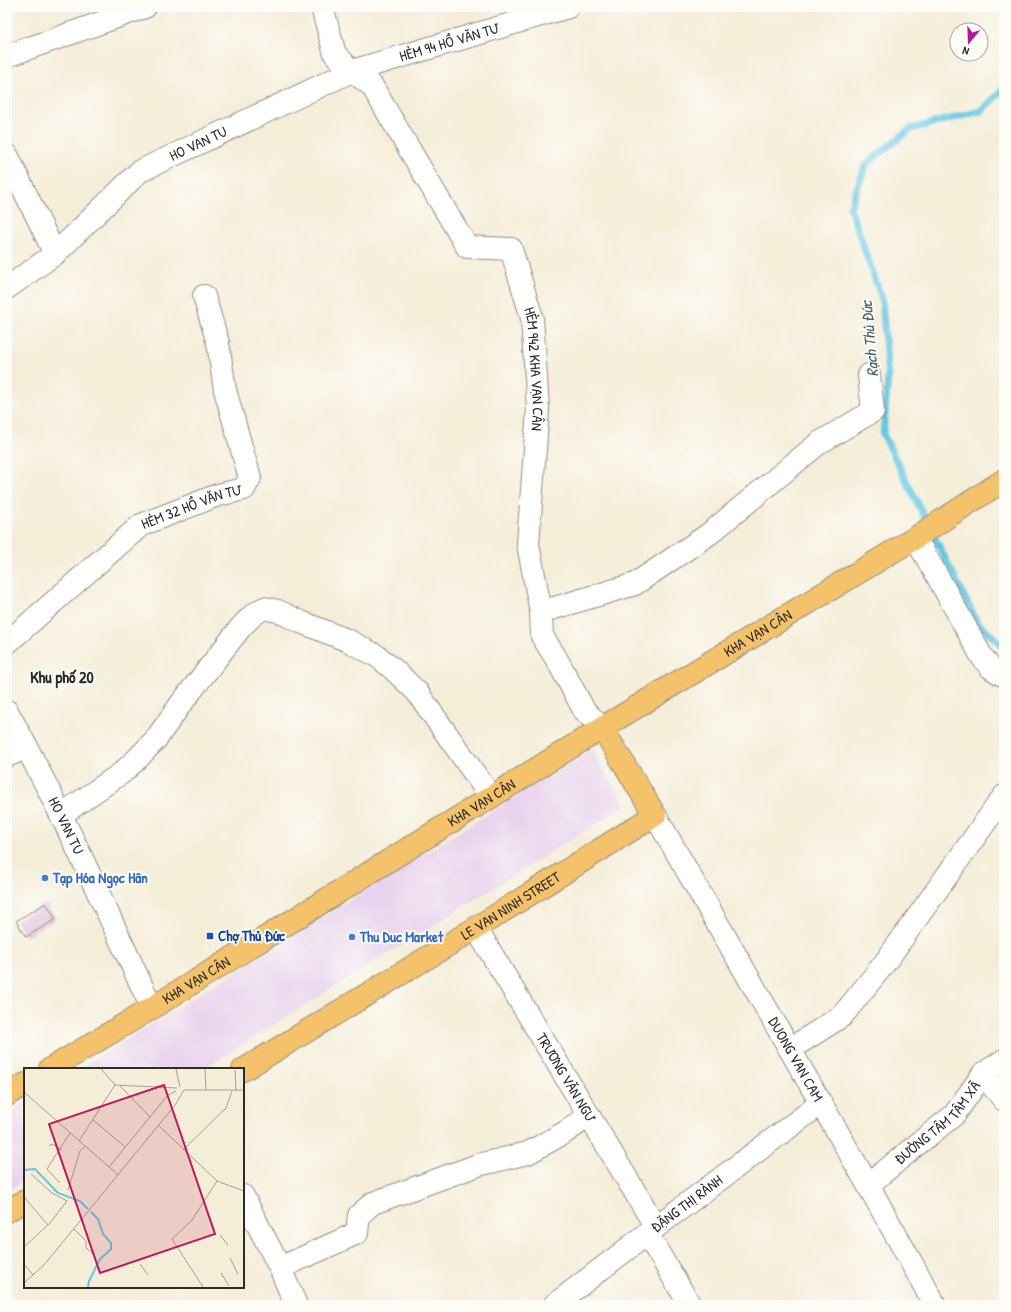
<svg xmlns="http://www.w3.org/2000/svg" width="1011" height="1312" font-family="'Patrick Hand',sans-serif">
<rect width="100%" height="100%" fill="#fdfcf7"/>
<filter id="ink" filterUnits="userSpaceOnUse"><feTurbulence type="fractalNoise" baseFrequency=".025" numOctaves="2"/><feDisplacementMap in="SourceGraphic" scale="8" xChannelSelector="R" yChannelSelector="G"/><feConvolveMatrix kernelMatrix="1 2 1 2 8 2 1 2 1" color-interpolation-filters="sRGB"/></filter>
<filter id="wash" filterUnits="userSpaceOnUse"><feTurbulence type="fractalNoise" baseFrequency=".012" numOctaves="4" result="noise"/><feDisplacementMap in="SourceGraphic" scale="16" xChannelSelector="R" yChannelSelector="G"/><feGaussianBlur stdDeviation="0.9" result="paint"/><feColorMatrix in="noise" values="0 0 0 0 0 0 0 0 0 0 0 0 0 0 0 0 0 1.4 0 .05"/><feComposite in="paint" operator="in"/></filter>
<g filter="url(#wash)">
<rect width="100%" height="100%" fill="#f4edd8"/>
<g fill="#e9d2ed">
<polygon points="591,750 626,805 203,1069 79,1069"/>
<polygon points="25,1102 25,1180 7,1191 7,1114"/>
</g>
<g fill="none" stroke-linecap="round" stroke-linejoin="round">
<polyline stroke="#64c6e2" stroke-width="7" points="1004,89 981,111 910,129 866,164 850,208 882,299 888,378 883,434 977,622 1004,647"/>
</g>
<g id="blocks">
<polygon fill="#dab5d6" points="46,903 56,919 26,937 16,921"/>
</g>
</g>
<g filter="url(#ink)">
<use href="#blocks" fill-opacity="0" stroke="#908c82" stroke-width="1"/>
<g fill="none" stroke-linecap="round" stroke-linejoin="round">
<defs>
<g id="minor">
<path id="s1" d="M322 7 335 54 352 71 372 86 467 247 511 249 532 318 538 408 528 544 541 612 542 636 556 658 584 710 602 728"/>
<polyline points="7,56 145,7"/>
<polyline points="7,155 55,254"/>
<path id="s2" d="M7 288 55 254 140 171 352 71 568 7"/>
<polyline points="915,538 935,572 982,657 991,668 1004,676"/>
<polyline points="541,612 635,584 709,534 819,443 873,411 869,375"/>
<path id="s3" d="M7 643 141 525 218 495 244 489 250 478 225 390 218 343 204 296"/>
<path id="s4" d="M7 711C60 807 105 908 152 1008"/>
<polyline points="7,756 27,747"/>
<polyline points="61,815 123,772 139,757 156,739 180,705 241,627 253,615 264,608 278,611 301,622 349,641 377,656 393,669 417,692 491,797"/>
<path id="s5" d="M655 815 868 1185 935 1305"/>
<path id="s6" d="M476 928 656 1227"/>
<polyline points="790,1049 842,1016 884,964 1004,796"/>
<polyline points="983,1074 1004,1100"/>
<path id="s7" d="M868 1185 919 1143 954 1115 983 1074 1004 1060"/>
<polyline points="243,1196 280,1268 296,1305"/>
<polyline points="647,1234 690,1305"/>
<polyline points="280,1268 357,1233 359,1215 373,1203 478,1165 528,1153 564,1133 589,1116"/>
<path id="s8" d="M554 1305 656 1227 820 1104"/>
</g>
<g id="major">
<path id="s9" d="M50 1069 152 1008 602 728 915 538 1004 480"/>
<path id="s10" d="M243 1070 476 928 655 815 602 728"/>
<polyline points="7,1095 25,1084"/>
<polyline points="7,1211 25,1201"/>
</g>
</defs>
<use href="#minor" stroke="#908c82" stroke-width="24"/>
<use href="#major" stroke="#908c82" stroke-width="24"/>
<use href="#minor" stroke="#fff" stroke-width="22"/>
<use href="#major" stroke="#f4c26a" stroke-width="22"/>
</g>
</g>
<g fill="#3f7fe0" stroke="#fdfcf7" stroke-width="1.5">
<circle cx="45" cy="878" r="4"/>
<circle cx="352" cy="937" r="4"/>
</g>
<rect fill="#1a4fb4" stroke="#fdfcf7" stroke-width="1.5" x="206" y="932" width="8" height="8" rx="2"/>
<g text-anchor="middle" stroke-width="4" stroke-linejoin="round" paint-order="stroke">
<g font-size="15" fill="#2b2b2b" stroke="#fdfcf7">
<text dy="5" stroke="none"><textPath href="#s2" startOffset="513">HẺM 94 HỒ VĂN TƯ</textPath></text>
<text dy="5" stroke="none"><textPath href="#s2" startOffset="242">HO VAN TU</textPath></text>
<text dy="5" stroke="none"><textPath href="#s1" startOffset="452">HẺM 942 KHA VẠN CÂN</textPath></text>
<text dy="5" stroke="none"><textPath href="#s3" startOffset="232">HẺM 32 HỒ VĂN TƯ</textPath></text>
<text dy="5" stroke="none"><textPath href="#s9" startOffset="831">KHA VẠN CÂN</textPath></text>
<text dy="5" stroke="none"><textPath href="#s9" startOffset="507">KHA VẠN CÂN</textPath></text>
<text dy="5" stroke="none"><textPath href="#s4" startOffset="129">HO VAN TU</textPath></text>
<text dy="5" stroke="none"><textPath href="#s10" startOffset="314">LE VAN NINH STREET</textPath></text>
<text dy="5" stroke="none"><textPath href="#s9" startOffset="171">KHA VẠN CÂN</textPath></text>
<text dy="5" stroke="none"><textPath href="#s5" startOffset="282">DUONG VAN CAM</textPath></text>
<text dy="5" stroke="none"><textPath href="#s6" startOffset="174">TRƯƠNG VĂN NGƯ</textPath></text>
<text dy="5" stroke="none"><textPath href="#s7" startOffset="94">ĐƯỜNG TÂM TÂM XÃ</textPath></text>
<text dy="5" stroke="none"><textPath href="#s8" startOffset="167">ĐẶNG THỊ RÀNH</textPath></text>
</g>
<g font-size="15" font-weight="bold" fill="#366cbe" stroke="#fdfcf7" text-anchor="start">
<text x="53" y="883">Tạp Hóa Ngọc Hân</text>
<text x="360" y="942">Thu Duc Market</text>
</g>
<g font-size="15" font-weight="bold" fill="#164399" stroke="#fdfcf7" text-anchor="start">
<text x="218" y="941">Chợ Thủ Đức</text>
</g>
<g font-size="16" font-style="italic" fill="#3f616b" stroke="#fdfcf7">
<text transform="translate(869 339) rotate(-95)" y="6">Rạch Thủ Đức</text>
</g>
<g font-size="16" font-weight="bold" fill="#2b2b2b" stroke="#fdfcf7">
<text x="62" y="683">Khu phố 20</text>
</g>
</g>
<g transform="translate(24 1068)">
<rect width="220" height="220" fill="#f4edd8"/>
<path fill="none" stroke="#64c6e2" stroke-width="2" d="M0 102 11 101 34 125 56 133 64 141M64 219 65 213 76 191 87 181V175L79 166 74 151 67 144"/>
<path fill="none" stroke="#a49f93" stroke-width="1" d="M77 1 91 17 153 20M152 1 156 19M181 1 182 22M211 2 212 23M96 18 126 49M160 22H220M0 24 85 99M69 52 101 79M134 57 193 113 220 123M55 73 91 17M25 78 28 76 38 82M159 82 202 40 208 23M94 107 85 99 144 27 152 23M36 115 23 101 46 65M44 122 56 83 61 78M0 129 24 157M50 161 62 173V180L70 186M196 167 204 177M0 179 26 155 43 133 28 125 7 106M206 190 214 206M0 196 9 207M116 196 124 207M197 205 205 218M0 215 20 197 61 147 151 37 160 22M179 219 148 171 168 152 193 113"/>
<path fill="#c2185b" fill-opacity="0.15" stroke="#c2185b" stroke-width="2" d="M140 17 191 166 76 205 25 56Z"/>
<rect width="220" height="220" fill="none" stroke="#2b2b2b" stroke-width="2"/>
</g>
<rect width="1011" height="1312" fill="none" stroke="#fdfcf7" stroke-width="24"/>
<g transform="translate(969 42) rotate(199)"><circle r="19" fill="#fdfcf7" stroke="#a9a8a5"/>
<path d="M0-3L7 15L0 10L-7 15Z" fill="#b5179e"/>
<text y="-6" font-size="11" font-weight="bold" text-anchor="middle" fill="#2b2b2b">N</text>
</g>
</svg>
